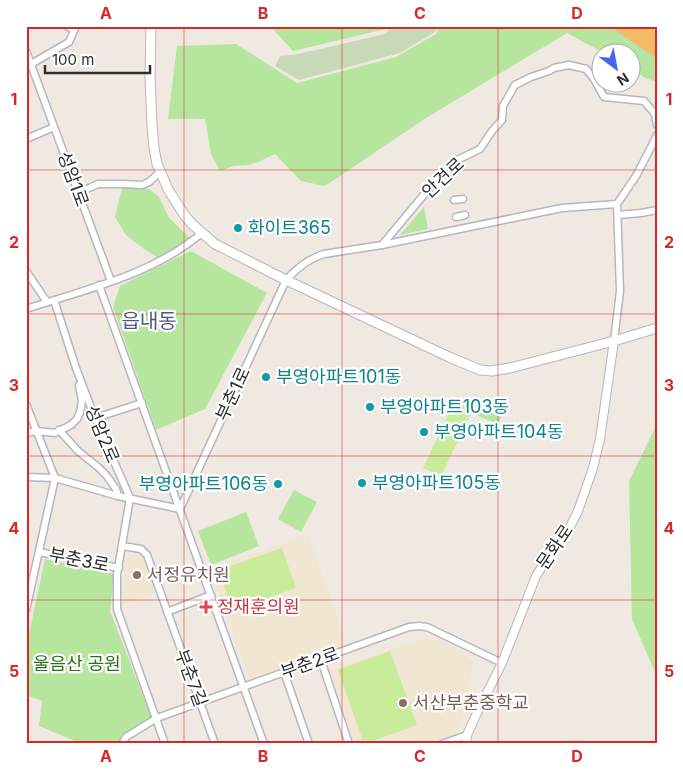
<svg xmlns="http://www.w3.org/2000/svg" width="683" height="770" font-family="Inter,'Noto Sans KR',sans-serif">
<rect width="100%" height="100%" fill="#efe9e1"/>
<g fill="#f0e6d1">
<polygon points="308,534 347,645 250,680 210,569"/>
<polygon points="139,552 145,557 155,593 122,606 126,558"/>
<polygon points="427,637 451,645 473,661 458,735 433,744 356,744 331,670"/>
</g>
<g fill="#b6e59e">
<polygon points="270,26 391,26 390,28 293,51"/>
<polygon points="440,26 657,26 657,82 645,78 631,69 630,52 602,52 567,33 426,118 325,186 301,181 275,154 258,162 248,165 233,166 220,171 211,154 205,119 168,119 177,46 236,44 297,83 396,57 436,34"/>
<polygon points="122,188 149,189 159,197 169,218 193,241 160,259 144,249 126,235 115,217"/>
<polygon points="424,207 428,229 400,235"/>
<polygon points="191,251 267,293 205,409 156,430 113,307 120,286"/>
<polygon points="484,401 504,410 498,424 478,416"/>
<polygon points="657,424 657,677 632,619 629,481"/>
<polygon points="294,490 317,502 301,532 278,519"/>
<polygon points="246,512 259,546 211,565 198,531"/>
<polygon points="45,559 114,574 110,611 152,719 127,733 119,744 82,744 39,726 42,701 26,695 26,648"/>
</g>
<polygon fill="#c8d9b8" points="393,26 438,26 435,32 400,53 299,80 275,66 280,56 294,55 385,34"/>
<g fill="#c9ec9a">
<polygon points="457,396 475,405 441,476 423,468"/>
<polygon points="282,548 296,588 233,610 219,570"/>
<polygon points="390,651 417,725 364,744 338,670"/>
</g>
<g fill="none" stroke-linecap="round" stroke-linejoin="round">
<defs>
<g id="minor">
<polyline points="67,26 74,30"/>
<polyline points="26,51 111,281"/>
<polyline points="26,67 69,42 76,26"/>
<polyline points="26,139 54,127"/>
<polyline points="78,193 98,184 122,184 142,185 149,182 160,172"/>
<polyline points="454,200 463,199"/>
<polyline points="618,215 641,213 657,210"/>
<polyline points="456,217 465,215"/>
<polyline points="382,245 437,179 455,161 480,149 492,131 502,120 503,106 515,85 531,77 549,71 554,68 569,65 586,69 594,79 604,97 644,101 655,114 657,125"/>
<polyline points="26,271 47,302"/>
<polyline points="99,285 264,744"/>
<polyline points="54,300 76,368 95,418 130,498 117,574 117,609 165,744"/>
<path d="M26 309C87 289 152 275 202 233"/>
<polyline points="614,341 620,291 617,204 636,176 647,155 657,135"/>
<polyline points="26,404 55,478 26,610"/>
<polyline points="95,418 142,403"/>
<polyline points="59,430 78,451 98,467 106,475 116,489 118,496"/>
<polyline points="26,433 37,431 55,433 71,425 77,419 80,412 82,401 79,385"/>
<polyline points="26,477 55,478 118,496 180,509"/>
<path d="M180 509 286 280C296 269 310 258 324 254L382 245 562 208 617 204"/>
<polyline points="122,546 141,549 147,555 215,744"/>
<polyline points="39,552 119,568"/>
<polyline points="167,612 211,595"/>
<polyline points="321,660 349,744"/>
<polyline points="284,672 309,744"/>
<polyline points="122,744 126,737 157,718 409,627 419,626 427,627 502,663"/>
<polyline points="442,744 467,735"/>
</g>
<polyline id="tertiary" points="466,744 467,735 477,713 502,663 536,576 546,560 570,527 578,511 584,494 593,468 600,439 614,341"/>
<polyline id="secondary" points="151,26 150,78 152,125 154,148 157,164 169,191 185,216 193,225 215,244 286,280 449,357 480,370 492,371 510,368 614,341 657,328"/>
<g id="trunk">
<polyline points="619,26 657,52"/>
<polyline points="637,26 657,39"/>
</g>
</defs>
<use href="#minor" stroke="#b4b7c1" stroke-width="9"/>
<use href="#tertiary" stroke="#b4b7c1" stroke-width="10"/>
<use href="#secondary" stroke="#b4b7c1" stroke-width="11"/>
<use href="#trunk" stroke="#c9c9c9" stroke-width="12"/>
<use href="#minor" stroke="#fff" stroke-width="6"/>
<use href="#tertiary" stroke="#fff" stroke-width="8"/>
<use href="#secondary" stroke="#fff" stroke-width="9"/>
<use href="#trunk" stroke="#f8ba60" stroke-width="10"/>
</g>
<path fill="none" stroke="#d62828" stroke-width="1" stroke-opacity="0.55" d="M184 26V744M342 26V744M498 26V744M26 170H657M26 314H657M26 456H657M26 600H657"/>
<g fill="#0f9aa8" stroke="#fff" stroke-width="2">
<circle cx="238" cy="228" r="5"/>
<circle cx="266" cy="377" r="5"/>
<circle cx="370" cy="407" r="5"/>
<circle cx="424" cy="432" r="5"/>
<circle cx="362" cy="483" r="5"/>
<circle cx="278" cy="484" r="5"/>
</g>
<g fill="#8d6e63" stroke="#fff" stroke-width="2">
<circle cx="137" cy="575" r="5"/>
<circle cx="403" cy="703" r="5"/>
</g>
<path fill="#e0444e" stroke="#fff" stroke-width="2" d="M203.5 599.5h5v5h5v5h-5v5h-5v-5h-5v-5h5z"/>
<g text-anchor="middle" stroke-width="4.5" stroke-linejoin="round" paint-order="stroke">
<g font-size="18" fill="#2e2e2e" stroke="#fff">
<text transform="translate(443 178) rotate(-43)" y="6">안견로</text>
<text transform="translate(73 179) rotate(70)" y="6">성암1로</text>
<text transform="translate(233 394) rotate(-65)" y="6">부춘1로</text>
<text transform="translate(102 434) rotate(67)" y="6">성암2로</text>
<text transform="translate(555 547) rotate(-56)" y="6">문화로</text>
<text transform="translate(79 560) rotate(11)" y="6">부춘3로</text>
<text transform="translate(310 663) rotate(-20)" y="6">부춘2로</text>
<text transform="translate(191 678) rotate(70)" y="6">부춘7길</text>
</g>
<g font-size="18" fill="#0d838f" stroke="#fff" text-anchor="start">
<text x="248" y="234">화이트365</text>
<text x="276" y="383">부영아파트101동</text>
<text x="380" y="413">부영아파트103동</text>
<text x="434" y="438">부영아파트104동</text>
<text x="372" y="489">부영아파트105동</text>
<text x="268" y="490" text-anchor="end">부영아파트106동</text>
</g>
<g font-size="18" fill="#785e54" stroke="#fff" text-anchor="start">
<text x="147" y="581">서정유치원</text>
<text x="413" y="709">서산부춘중학교</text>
</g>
<g font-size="18" fill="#be3a42" stroke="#fff" text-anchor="start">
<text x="217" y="613">정재훈의원</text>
</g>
<g font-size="18" fill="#2c6e1b" stroke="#fff">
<text x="77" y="670">울음산 공원</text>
</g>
<g font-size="20" fill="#4d5680" stroke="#fff">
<text x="149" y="328">읍내동</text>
</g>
</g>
<rect width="683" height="770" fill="none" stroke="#ffffff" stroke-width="55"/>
<g transform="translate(616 68) rotate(148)"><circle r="24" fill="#ffffff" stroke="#ababab"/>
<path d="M0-4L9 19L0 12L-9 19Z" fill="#4264fb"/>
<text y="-8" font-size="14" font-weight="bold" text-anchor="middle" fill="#2e2e2e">N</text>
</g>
<path d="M45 65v8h105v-8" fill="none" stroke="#2e2e2e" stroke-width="2.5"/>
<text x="52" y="65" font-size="15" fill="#2e2e2e" stroke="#ffffff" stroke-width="4" paint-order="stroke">100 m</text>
<rect x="28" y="28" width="628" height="714" fill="none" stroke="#d62828" stroke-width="2"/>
<g font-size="16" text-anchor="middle" font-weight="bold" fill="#d62828">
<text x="106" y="19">A</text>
<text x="263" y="19">B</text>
<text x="420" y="19">C</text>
<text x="577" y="19">D</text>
<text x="14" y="105">1</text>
<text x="669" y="105">1</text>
<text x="14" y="248">2</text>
<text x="669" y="248">2</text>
<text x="14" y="391">3</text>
<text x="669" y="391">3</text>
<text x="14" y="534">4</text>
<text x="669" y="534">4</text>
<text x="14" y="677">5</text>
<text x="669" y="677">5</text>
<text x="106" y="762">A</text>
<text x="263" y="762">B</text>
<text x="420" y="762">C</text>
<text x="577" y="762">D</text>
</g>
</svg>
